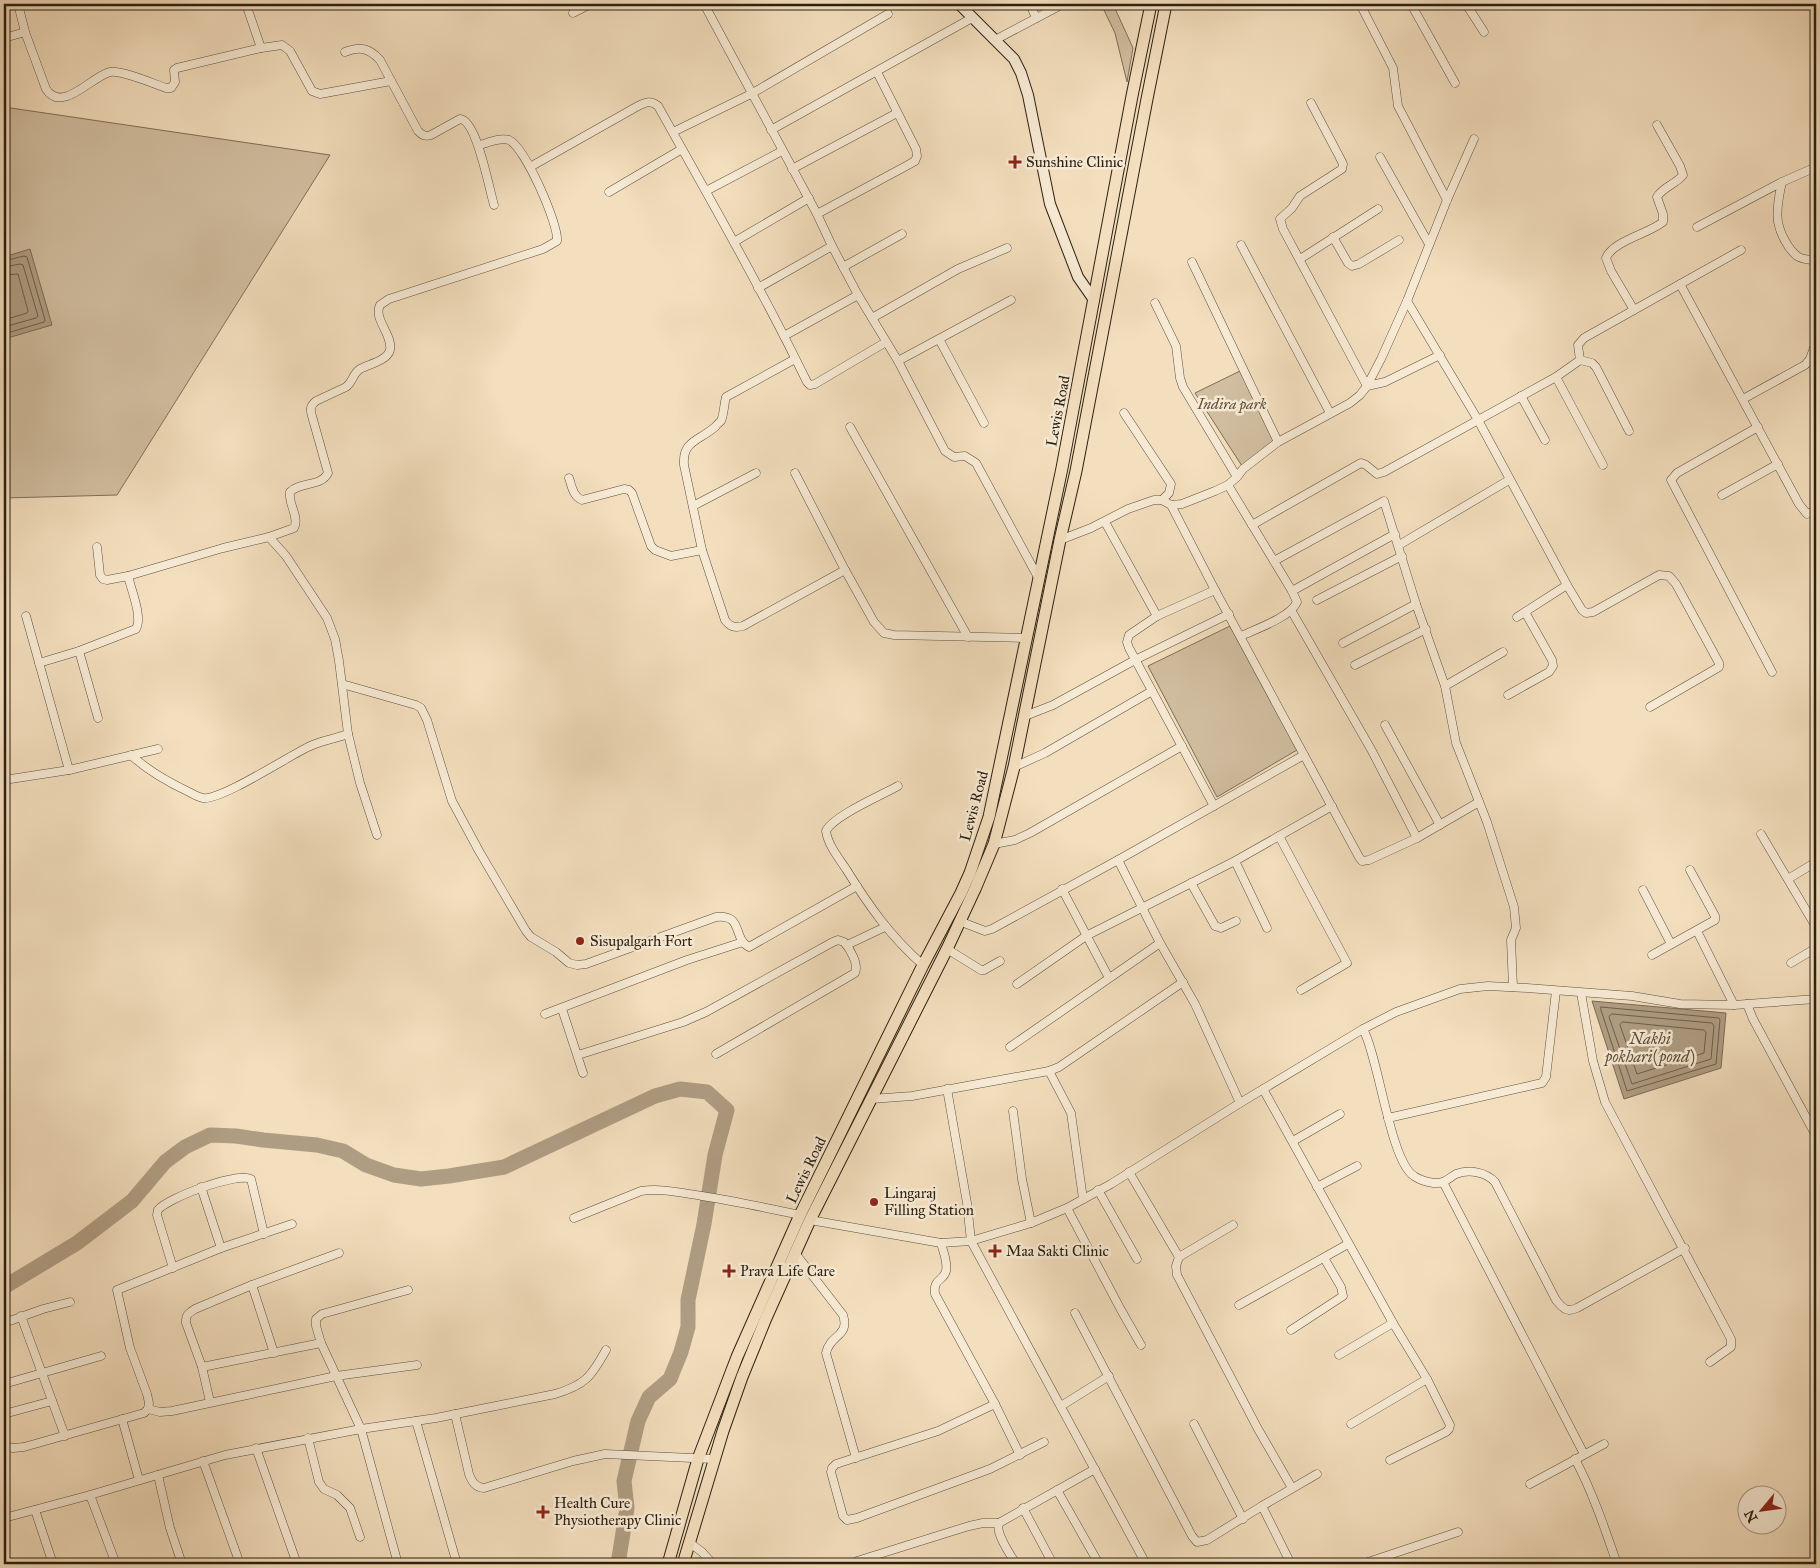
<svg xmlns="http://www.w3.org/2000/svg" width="1820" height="1568" font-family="'IM FELL Great Primer',serif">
<rect width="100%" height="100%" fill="#f3debd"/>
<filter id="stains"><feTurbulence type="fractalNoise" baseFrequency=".004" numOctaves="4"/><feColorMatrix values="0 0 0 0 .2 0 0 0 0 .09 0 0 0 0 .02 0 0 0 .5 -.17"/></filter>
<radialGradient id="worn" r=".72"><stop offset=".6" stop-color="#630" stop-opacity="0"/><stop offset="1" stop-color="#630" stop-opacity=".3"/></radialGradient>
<g fill="#d1bea0" stroke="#7e6f59">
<polygon points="1101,4 1113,4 1133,48 1127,82 1115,33"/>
<polygon points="4,107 330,155 117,495 4,498"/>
<polygon points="1242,370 1278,439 1242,466 1195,393"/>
<polygon points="1230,626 1297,750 1217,797 1148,666"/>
</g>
<g fill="#af9d83" stroke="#7a6b56">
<polygon points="30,249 52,325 4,339 4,257"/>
<polygon points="1592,1001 1726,1013 1721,1068 1624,1099"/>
</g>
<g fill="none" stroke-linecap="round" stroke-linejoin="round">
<g stroke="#6d5e4a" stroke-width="1">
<polyline points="4,261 24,256 27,257 45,320 44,322 4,334"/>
<polyline points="4,267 20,264 23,265 38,316 36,318 4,327"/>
<polyline points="4,275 18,274 28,311 27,313 4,320"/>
<polygon points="1601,1007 1719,1018 1720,1020 1716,1064 1627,1091 1601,1010"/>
<polygon points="1612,1014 1712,1023 1714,1026 1711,1059 1632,1084 1609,1017"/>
<polygon points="1623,1022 1704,1030 1706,1032 1704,1053 1637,1074 1620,1025"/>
</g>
<polyline stroke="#af9d83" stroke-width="15" points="4,1287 77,1243 132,1201 165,1162 185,1147 210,1135 236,1136 263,1140 317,1145 343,1151 366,1165 394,1175 421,1179 449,1176 504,1167 655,1096 680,1089 707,1092 727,1110 715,1155 704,1224 688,1300 688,1327 681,1352 670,1379 649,1397 638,1421 624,1481 627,1508 618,1564"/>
<defs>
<g id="street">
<path d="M18 4 25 32 46 89C62 114 92 76 110 72 122 70 154 84 166 88H171L175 82 174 70 177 68 261 48 282 45 290 51 312 91 320 94 391 81"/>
<polyline points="246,4 261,48"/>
<polyline points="704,4 817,214 832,246 858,295 898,361 945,451 954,457 965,456 976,463 1039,579"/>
<polyline points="1030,4 1036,18"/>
<polyline points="1360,4 1393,68 1398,106 1447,200"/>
<polyline points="1411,4 1455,83"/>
<polyline points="1466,4 1484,32"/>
<polyline points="803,5 807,4"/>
<polyline points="573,13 591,4"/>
<polyline points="4,38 25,32"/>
<polyline points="995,40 1063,4"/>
<path d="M345 52C360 46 369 48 380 60L418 131C422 135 425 137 431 135L460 119C477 120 489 189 494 205"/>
<polyline points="1311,103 1339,156 1343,164 1342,169 1300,196 1292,208 1280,219 1283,229 1367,386 1385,382 1440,355"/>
<polyline points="771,130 972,18"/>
<polyline points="673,132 751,94 888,14"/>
<polyline points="1380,157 1429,244"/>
<path d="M530 167 638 106C646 102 651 100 658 106 709 197 761 288 807 382L810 385 815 384 886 342"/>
<polyline points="792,169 897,113"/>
<path d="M1782 182C1779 195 1776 209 1778 222 1780 233 1788 249 1797 256 1803 260 1810 260 1816 260"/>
<polyline points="706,191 782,151"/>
<polyline points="609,192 682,149"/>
<polyline points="817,214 908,165 915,161 917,156 916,149 877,72"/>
<polyline points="1697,227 1782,182 1816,167"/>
<polyline points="1333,237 1348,263 1352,266 1359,264 1399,240"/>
<polyline points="734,242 809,198"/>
<polyline points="1241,245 1330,413"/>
<polyline points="1300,259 1378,209"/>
<polyline points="1192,262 1278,442"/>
<polyline points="843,267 902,234"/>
<polyline points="1680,284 1799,504 1807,514 1816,510"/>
<polyline points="758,288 832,246"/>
<polyline points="1407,301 1478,420 1567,585 1582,610 1586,613 1593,612 1659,575 1669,576 1676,584 1719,663 1719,667 1650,707"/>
<polyline points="1155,303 1176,346 1180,378 1183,387 1237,477"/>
<path d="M1634 310 1611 271 1606 258C1613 241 1648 234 1663 222V214L1657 197C1663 187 1676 184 1683 175L1680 166 1657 125"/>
<polyline points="872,318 958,269 1007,248"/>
<polyline points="784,336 858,295"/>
<polyline points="939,339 984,423"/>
<path d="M795 359 726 397C724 404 724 414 721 421 721 421 716 425 716 426 700 441 682 440 684 465L702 550 725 620C730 627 735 628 743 626L845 570"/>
<polyline points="1580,360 1592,363 1596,367 1629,431"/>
<polyline points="898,361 1011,300"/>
<polyline points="1556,377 1603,465"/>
<polyline points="1521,396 1545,440"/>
<polyline points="1743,399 1805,365 1810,359 1816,342"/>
<polyline points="1124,413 1171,484 1169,493 1162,500"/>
<polyline points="850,427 968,637"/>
<polyline points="1758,427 1677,473 1671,480 1772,672"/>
<polyline points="795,473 845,570 874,622 884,633 894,635 1026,638"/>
<path d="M569 478C572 487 573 496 582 500L624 489 629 490 632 493 651 546 655 550 671 556 702 550"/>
<path d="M1228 485 1292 591 1297 602C1291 617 1256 629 1241 636"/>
<polyline points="1722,495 1778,464"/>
<polyline points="1171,505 1215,590 1359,857 1362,861 1369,860 1417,838 1479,802"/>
<polyline points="693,506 756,473"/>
<polyline points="1105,522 1157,616"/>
<polyline points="1252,525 1361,463 1366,465 1377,474 1384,472 1556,377 1580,360 1578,345 1584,338 1741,250"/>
<polyline points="269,537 286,556 327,618 335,639 339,661 348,734 360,783 377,835"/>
<polyline points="1060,540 1091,528 1128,509 1154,500 1162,500 1171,505 1182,504 1215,491 1228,485 1237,477 1243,469 1278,442 1350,403 1360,395 1367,386 1381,359 1407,301 1447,200 1474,139"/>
<polyline points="1399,545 1509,480"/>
<path d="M97 547 100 575 103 579 107 580 128 576 223 548 269 537 294 528C300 518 288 504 290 492 301 481 321 487 328 473L312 416C310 409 310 406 316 401L346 387C353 382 353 373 360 369 369 364 387 361 390 350 393 335 373 319 380 305L389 299 543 249 557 241C559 225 525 147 509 140 500 137 488 143 479 145"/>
<polyline points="1274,561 1384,501 1416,604 1445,686 1456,743 1487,822 1514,907 1516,928 1511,940 1513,987"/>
<polyline points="1292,591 1395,534"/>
<polyline points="1317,600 1402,556"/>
<polyline points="1291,610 1372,751 1417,838"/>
<polyline points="26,616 69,770"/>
<polyline points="1517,617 1567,585"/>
<polyline points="1343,643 1416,604"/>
<polyline points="79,651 98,718"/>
<path d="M39 663 79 651 136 629C143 618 131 589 128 576"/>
<polyline points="1355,665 1426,629"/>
<path d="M342 684 416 705 421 708 427 720 452 801 479 851 526 931 531 937 556 952 569 963 577 965 586 964 716 917C744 914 732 938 749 947L857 886"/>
<polyline points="1445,686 1503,652"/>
<polyline points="1508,695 1549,672 1553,666 1552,660 1525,612"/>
<polyline points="1025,716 1053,705 1135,660 1229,614"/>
<polyline points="1385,725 1440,825"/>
<path d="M131 755C148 771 168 782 189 792 193 794 198 797 203 798 220 801 289 756 308 747 321 740 335 739 348 734"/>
<polyline points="1014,767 1045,753 1152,691"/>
<polyline points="4,780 69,770 158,749"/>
<path d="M898 786C882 795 833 816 826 831 828 845 838 857 846 869 869 906 890 936 923 965"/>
<polyline points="1214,806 1129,648 1127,642 1129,635 1157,616 1215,590"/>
<polyline points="1761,834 1816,927"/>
<polyline points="1279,836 1347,963 1301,990"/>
<polyline points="994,844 1015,840 1030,833 1182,746"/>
<polyline points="1118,860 1160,943 1195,1004 1240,1103"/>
<polyline points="1235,861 1267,928"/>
<polyline points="1788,879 1816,862"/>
<polyline points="1191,883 1215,926 1221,928 1236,921"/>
<polyline points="1062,889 1109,978"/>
<polyline points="1643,890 1671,944"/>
<polyline points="959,921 985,931 992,929 1118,860 1304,755"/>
<polyline points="1697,931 1734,1005"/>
<polyline points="847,945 885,927"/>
<polyline points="947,949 981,970 984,970 1000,961"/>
<polyline points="1652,955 1715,920 1715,916 1690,870"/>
<polyline points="1791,963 1816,948"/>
<polyline points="1017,984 1086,936 1235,861 1332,806"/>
<polyline points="1581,993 1593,1061 1605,1102 1731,1339 1731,1347 1710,1362"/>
<polyline points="1747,1004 1753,1019 1814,1132"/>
<polyline points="562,1009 583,1073"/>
<polyline points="545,1014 687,960 743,942"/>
<path d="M1363 1029C1379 1058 1390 1161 1414 1176 1421 1181 1436 1185 1443 1182 1448 1180 1452 1176 1456 1174 1469 1169 1486 1172 1495 1182L1556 1300C1563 1308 1566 1313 1577 1308L1685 1248"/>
<polyline points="1010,1047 1160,943"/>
<path d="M578 1055 683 1022 706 1012 833 942 838 940 844 942C850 949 859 964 855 973L716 1054"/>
<polyline points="1049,1071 1071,1113 1083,1199"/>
<polyline points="947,1089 967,1203 971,1241 1146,1564"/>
<polyline points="1263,1089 1393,1323 1427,1379 1450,1425 1449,1429 1446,1432 1390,1460"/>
<polyline points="871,1099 912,1096 1049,1071 1059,1067 1183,982"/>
<polyline points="1013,1111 1022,1179 1031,1223"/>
<polyline points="1388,1118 1542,1083 1546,1077 1556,991"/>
<polyline points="1293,1141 1340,1114"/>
<polyline points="1129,1172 1179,1257"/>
<polyline points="1443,1182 1584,1454"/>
<polyline points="201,1187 221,1248"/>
<polyline points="1317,1187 1357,1166"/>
<polyline points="1098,1190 1137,1259"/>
<polyline points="1067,1208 1121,1310 1141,1345"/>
<path d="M574 1218 641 1191C661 1188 682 1193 702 1196 735 1201 767 1208 800 1215"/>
<polyline points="810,1220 941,1243 971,1241 1031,1223 1067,1208 1111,1184 1240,1103 1363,1029 1396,1012 1460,989 1488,986 1527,988 1632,996 1680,1004 1734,1005 1816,999"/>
<polyline points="1233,1225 1179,1257 1176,1266 1177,1275 1258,1429 1292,1488"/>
<path d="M941 1243C943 1251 948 1262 946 1271 943 1282 933 1278 935 1294L995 1404 1020 1455"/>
<path d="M795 1253 843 1315C850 1337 830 1334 826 1353L856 1458"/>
<path d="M173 1268 157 1215 158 1210C167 1198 237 1172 251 1179L264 1234"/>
<polyline points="252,1285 339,1253"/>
<polyline points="1239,1305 1348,1244"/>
<polyline points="1075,1313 1192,1536 1197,1542 1207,1540 1262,1506 1317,1474"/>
<polyline points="21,1316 65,1436"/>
<polyline points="4,1323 43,1309 70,1302"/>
<polyline points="1291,1330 1343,1296 1341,1287 1324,1258"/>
<polyline points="1339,1355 1393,1323"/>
<polyline points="202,1367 321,1343"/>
<polyline points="4,1384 101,1356"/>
<path d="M210 1402 202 1367 186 1323C185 1315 189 1313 195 1309L252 1285 274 1353"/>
<polyline points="995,1404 938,1431 836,1464 832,1468 831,1472 843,1516 847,1520 857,1518 990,1469 1044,1442"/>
<polyline points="1061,1406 1109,1376"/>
<polyline points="148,1409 160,1412 172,1411 336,1376 417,1365"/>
<polyline points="4,1414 52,1401"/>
<path d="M455 1414 469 1474C472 1482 475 1487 484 1488L573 1461 605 1454 714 1459"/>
<polyline points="122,1419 139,1480"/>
<polyline points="416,1421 457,1564"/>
<polyline points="1194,1424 1243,1519"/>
<polyline points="1351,1424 1427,1379"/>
<polyline points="308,1438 319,1482 324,1489 337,1495 350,1508 360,1537"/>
<polyline points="4,1446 13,1448 24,1447 144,1413 148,1409 149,1403 147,1394 130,1348 117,1290 221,1248 292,1224"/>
<polyline points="256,1448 297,1564"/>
<path d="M1575 1459C1593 1493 1605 1529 1617 1564"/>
<polyline points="203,1461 240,1564"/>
<polyline points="158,1475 170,1528 182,1564"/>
<polyline points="1530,1484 1604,1444"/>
<polyline points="1057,1490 1099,1564"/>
<polyline points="90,1495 116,1564"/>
<polyline points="1262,1506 1291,1564"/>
<polyline points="1023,1508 1053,1564"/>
<polyline points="35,1510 53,1564"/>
<path d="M4 1518 90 1495 225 1455 361 1429 436 1418 555 1394C585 1385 591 1377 606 1350"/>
<polyline points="690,1543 702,1552 713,1564"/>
<polyline points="857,1561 969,1526 983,1523 999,1523"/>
<polyline points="398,1564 361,1429 321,1343 316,1326 316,1319 322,1314 408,1290"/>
<path d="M1016 1564C1010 1554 995 1533 999 1523L1095 1469"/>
<polyline points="1362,1564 1458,1532"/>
</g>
<polyline id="secondary" points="959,4 1014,59 1021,73 1028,95 1050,204 1078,277 1094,300"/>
<g id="primary">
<polyline points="668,1564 698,1459 737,1357 800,1215 923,965 961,893 970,873 989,817 1062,468 1132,96 1151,4"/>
<polyline points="683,1564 723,1431 742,1377 766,1318 810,1220 947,949 975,889 994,844 1014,767 1060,540 1076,471 1147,99 1166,4"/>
</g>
</defs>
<use href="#street" stroke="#5d503d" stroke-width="9"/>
<use href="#secondary" stroke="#2b2012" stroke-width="12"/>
<use href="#primary" stroke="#2b2012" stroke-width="13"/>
<use href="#street" stroke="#f7ead4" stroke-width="8"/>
<use href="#secondary" stroke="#f7ead4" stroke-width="10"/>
<use href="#primary" stroke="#f3debd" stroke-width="11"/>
</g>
<g fill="#8f2418" stroke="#f7ead4" stroke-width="2">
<path d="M1012.5 154.5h5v5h5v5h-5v5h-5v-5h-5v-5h5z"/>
<circle cx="580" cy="941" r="5"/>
<circle cx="874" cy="1202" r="5"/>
<path d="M992.5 1243.5h5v5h5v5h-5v5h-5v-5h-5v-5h5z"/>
<path d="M726.5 1263.5h5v5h5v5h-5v5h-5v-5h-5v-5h5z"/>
<path d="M540.5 1504.5h5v5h5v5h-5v5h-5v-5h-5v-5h5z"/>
</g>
<g text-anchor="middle" stroke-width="5" stroke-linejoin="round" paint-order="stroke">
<g font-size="15" fill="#2b2012" stroke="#f7ead4" text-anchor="start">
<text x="1026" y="167">Sunshine Clinic</text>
<text x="590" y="946">Sisupalgarh Fort</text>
<text x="884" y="1198">Lingaraj<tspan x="884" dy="17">Filling Station</tspan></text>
<text x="1006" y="1256">Maa Sakti Clinic</text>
<text x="740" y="1276">Prava Life Care</text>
<text x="554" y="1508">Health Cure<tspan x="554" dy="17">Physiotherapy Clinic</tspan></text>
</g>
<g font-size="15" font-style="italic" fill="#5d4f3d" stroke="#f7ead4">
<text x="1232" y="409">Indira park</text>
</g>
<g font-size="15" fill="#2b2012" stroke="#f7ead4">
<text transform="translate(1058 411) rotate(-79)" y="5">Lewis Road</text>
<text transform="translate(974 806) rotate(-75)" y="5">Lewis Road</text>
<text transform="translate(806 1170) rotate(-64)" y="5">Lewis Road</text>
</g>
<g font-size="16" font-style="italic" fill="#594c3a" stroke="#f7ead4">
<text x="1650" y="1044">Nakhi<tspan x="1650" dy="18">pokhari(pond)</tspan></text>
</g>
</g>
<rect width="1820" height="1568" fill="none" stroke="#f3debd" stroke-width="20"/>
<rect x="5" y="5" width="1810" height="1558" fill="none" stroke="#2b2012" stroke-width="2.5"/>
<rect x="10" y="10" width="1800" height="1548" fill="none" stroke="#2b2012"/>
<g transform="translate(1762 1510) rotate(241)"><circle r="24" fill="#f7ead4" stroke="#a59986"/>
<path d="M0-4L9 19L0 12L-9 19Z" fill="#8f2418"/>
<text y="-8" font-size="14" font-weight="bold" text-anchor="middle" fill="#2b2012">N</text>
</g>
<rect width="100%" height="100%" filter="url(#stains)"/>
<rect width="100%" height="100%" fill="url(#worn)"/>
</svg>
